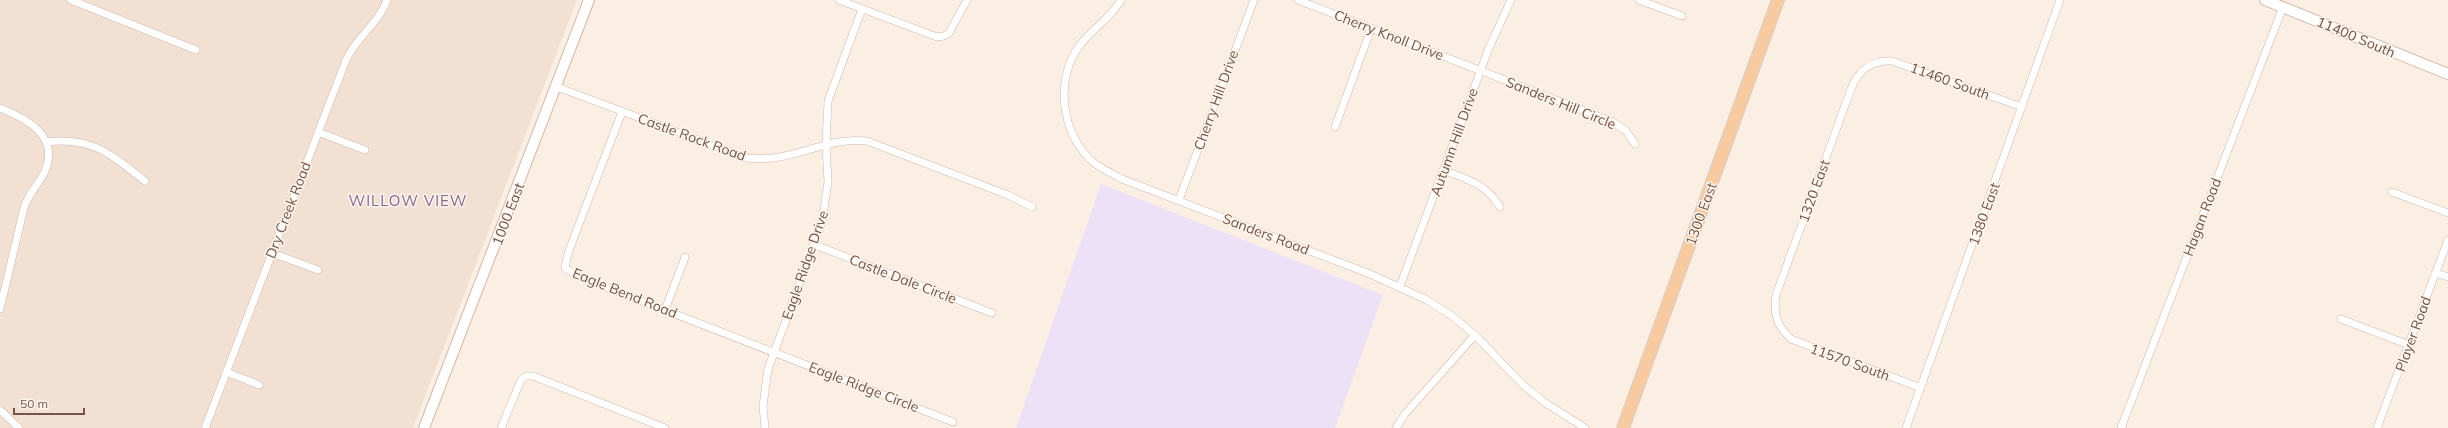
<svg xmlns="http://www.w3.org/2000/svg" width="2448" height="428" font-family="Mulish,sans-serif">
<rect width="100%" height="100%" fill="#fbefe4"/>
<polygon fill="#f2e0d3" points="0,0 577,0 413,428 0,428"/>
<polygon fill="#ece1f7" points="1101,184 1383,295 1335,428 1016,428"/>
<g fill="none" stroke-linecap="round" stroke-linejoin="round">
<defs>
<g id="street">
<polyline points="71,0 196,50"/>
<polyline points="839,0 937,37 944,36 949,33 967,0"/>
<path d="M1121 0C1111 18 1093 28 1080 45 1054 79 1061 134 1093 162 1102 169 1112 174 1122 179L1370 274 1427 300 1452 316 1475 335 1523 385 1544 402 1585 428"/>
<polyline points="1298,0 1613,122 1626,131 1635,144"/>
<polyline points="1639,0 1682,16"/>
<path d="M557 87 747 158C793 164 824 136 867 141L1008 195 1032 207"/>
<path d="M0 108C26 118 60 136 45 171 39 184 28 194 24 208 16 242 8 276 0 309"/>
<polyline points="622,112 568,253 565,268 577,276 953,422"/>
<polyline points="1335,127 1371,29"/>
<polyline points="318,132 365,150"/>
<path d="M46 142C92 136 110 154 145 181"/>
<path d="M1443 170C1469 180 1485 183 1500 207"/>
<polyline points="2392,192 2448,213"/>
<polyline points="1179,200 1254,0"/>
<polyline points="815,245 992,313"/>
<polyline points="272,253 318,270"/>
<polyline points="2435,273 2448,277"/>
<polyline points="1400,286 1489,48 1511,0"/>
<polyline points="665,310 685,257"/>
<polyline points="2341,319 2409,345"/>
<polyline points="226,372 259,385"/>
<path d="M1921 388 1791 339C1777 326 1773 314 1776 295L1851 89C1859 70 1871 60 1892 61L2022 107"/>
<polyline points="0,410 19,428"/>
<path d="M205 428 346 60C356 37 380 22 387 0"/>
<polyline points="501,428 521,380 526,376 533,376 665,428"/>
<polyline points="765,428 763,406 768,369 822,222 828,182 826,145 828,101 862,9"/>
<polyline points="1396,428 1405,414 1475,335"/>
<polyline points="1906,428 2060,0"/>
<polyline points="2121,428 2283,7"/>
<polyline points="2377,428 2448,240"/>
</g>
<g id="secondary">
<polyline points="2265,0 2448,74"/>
<polyline points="424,428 589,0"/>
</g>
<polyline id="primary" points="1623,428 1778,0"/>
</defs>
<use href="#street" stroke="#ceb8ae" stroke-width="8"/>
<use href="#secondary" stroke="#d1b7ab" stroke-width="12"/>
<use href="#primary" stroke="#d8cfcd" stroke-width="14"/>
<use href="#street" stroke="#fff" stroke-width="7"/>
<use href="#secondary" stroke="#fff" stroke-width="10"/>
<use href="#primary" stroke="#f7cb9f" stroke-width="12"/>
</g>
<g text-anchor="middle" stroke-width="3" stroke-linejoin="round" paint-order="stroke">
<g font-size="14" fill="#72544b" stroke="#fef4ea">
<text transform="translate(1389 35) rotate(21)" y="5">Cherry Knoll Drive</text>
<text transform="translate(2356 37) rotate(23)" y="5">11400 South</text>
<text transform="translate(1950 81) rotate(20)" y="5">11460 South</text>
<text transform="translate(1216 100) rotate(-70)" y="5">Cherry Hill Drive</text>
<text transform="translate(1561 103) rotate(22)" y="5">Sanders Hill Circle</text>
<text transform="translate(692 137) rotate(20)" y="5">Castle Rock Road</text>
<text transform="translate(1454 142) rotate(-70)" y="5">Autumn Hill Drive</text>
<text transform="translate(1814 191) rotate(-70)" y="5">1320 East</text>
<text transform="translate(288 210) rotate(-69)" y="5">Dry Creek Road</text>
<text transform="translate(508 214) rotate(-69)" y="5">1000 East</text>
<text transform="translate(1701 214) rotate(-70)" y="5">1300 East</text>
<text transform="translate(1984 214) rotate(-70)" y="5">1380 East</text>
<text transform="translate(2202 217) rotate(-69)" y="5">Hagan Road</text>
<text transform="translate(1266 234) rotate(21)" y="5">Sanders Road</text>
<text transform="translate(805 265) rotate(-71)" y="5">Eagle Ridge Drive</text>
<text transform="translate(903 279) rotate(21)" y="5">Castle Dale Circle</text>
<text transform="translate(625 293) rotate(22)" y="5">Eagle Bend Road</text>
<text transform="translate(2413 334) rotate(-70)" y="5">Player Road</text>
<text transform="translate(1850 362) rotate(20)" y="5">11570 South</text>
<text transform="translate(864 387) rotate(21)" y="5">Eagle Ridge Circle</text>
</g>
<g font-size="15" letter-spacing="1" fill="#806795" stroke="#fef4ea">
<text x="408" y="206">WILLOW VIEW</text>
</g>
</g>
<path d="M14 408v6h70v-6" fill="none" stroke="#72544b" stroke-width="2"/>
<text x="20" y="408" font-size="12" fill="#72544b" stroke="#fef4ea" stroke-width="3" paint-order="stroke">50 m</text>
</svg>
